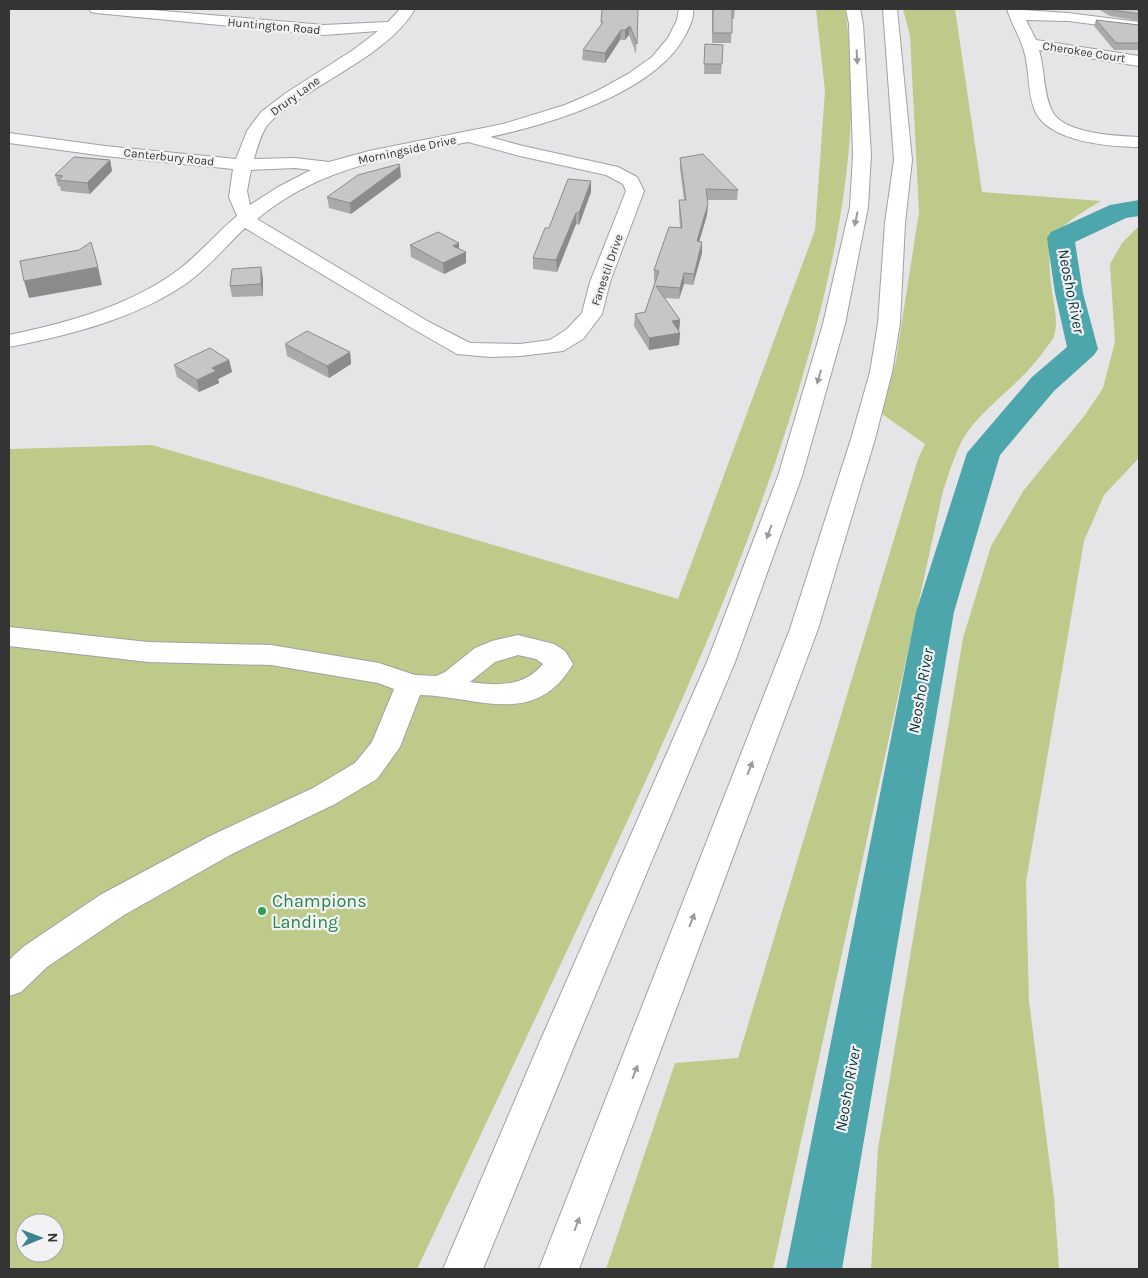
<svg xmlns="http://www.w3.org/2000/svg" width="1148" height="1278" font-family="Karla,sans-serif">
<rect width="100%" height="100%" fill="#e5e5e7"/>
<g fill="#beca8a" fill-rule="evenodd">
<path d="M816 9H845C863 122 840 241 810 350 761 528 685 697 607 865 544 1000 481 1135 417 1269H9V449L152 445 678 599 815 230 825 91ZM25 1223H55V1253H25Z"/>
<path d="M903 9H955L982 192 1101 201C1050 231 1044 238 1053 298 1055 310 1058 323 1054 336 1053 340 1049 344 1046 348 1025 380 991 401 968 431 956 448 950 471 943 491L773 1269H606L675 1063 738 1058 918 459 925 444 882 414 896 360 919 212 910 36Z"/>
<polygon points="1139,226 1139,458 1104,495 1084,541 1026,882 1029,1001 1054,1198 1059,1269 871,1269 878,1149 963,638 991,546 1024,490 1085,415 1103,388 1115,342 1110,264 1122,243"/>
</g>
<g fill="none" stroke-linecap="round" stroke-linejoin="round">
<polygon fill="#4ca6ac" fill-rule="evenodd" points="1139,200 1139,216 1126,218 1075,242 1083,293 1098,349 1094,355 1054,391 1000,455 954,612 842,1269 786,1269 916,612 967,453 1032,377 1067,347 1055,293 1047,238 1051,232 1110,205"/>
<defs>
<g id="minor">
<path d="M89 9H141L324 25 388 22 400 9H415C393 47 338 73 301 98 289 106 275 115 266 127 260 137 257 148 254 159L295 158 329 162 369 151 503 124 565 105 597 91 628 74 652 57 668 38 677 20 679 9H693C694 18 690 26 686 34 656 93 550 124 490 137L523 146 618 167 637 177 644 191 610 282 602 314 599 318 583 339 563 351 520 356 490 357 457 354 415 330 245 228C226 246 209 267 187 283 135 319 70 335 9 347V335C66 323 126 307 174 273 197 257 215 234 237 216L229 197 233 169 105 156 9 143V133L105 146 236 159 247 131 261 112 286 93 353 50 378 31 324 35 96 13 91 12ZM468 142 520 156 606 175 623 184 626 191 590 282 582 313 567 329 550 340 520 344 470 343 429 322 257 219C320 167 391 157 468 142ZM295 168 311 170 278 187 250 205 247 191 251 170Z"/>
<path d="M1007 9 1068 13 1139 22V30L1068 21 1026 20 1036 40 1139 56V66L1039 50C1045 70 1043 93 1052 111 1063 134 1118 136 1139 137V147C1110 147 1049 142 1035 111 1027 92 1030 70 1024 51 1020 36 1011 23 1007 9Z"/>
<path d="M9 627 148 642 271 645 379 663 415 675 436 676 445 672 475 648 492 641 518 635 554 644 565 651 573 664C535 729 477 696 420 695L400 747 377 779 335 804 232 854 124 915 47 967 21 992 9 996V960L23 947 100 895 210 836 313 788 355 763 372 742 394 689 378 683 271 665 148 662 9 646ZM518 655 536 659 543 664C524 687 498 686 470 682L495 662Z"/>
</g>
<g id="highway">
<polygon points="846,9 860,9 863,24 871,155 868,207 845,324 802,476 735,662 577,1039 483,1269 443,1269 541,1039 707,662 778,476 823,324 850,207 853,155 849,24"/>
<polygon points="883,9 897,9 912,160 905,223 900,323 892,372 875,439 818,629 579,1269 539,1269 790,629 851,439 870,372 878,323 885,223 894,160"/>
</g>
</defs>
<use href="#minor" stroke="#a1a1a3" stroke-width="2"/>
<use href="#highway" stroke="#a1a1a3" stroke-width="2"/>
<use href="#minor" fill="#fff" fill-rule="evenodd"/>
<use href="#highway" fill="#fff" fill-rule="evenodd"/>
</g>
<g fill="#aaaaac">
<polygon points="602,9 638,9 636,54 629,35 625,40 620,40 605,63 582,60 583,50 601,25"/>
<polygon points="712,9 735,9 734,19 732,19 731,43 712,43"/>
<polygon points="1098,9 1139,9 1139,21 1110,16"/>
<polygon points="1096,20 1139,25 1139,50 1114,50 1094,26"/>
<polygon points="705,44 723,45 721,74 704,74"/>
<polygon points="680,158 738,190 737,200 708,200 707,215 699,242 702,242 702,253 693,285 684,284 679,299 665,298 680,320 679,331 680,333 679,345 649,350 634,326 635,314 645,312 655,282 654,281 654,270 680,228 679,211 679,200 684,200 680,168"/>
<polygon points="110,160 112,171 90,194 61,191 60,186 58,186 55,175"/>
<polygon points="401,177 351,214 329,208 327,197"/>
<polygon points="591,192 579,225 576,224 557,272 533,269 533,258 549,228"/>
<polygon points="459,243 459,248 466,263 444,274 411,257 410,245"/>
<polygon points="263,279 263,296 232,297 230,286"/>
<polygon points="285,344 350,352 351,364 329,378 287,356"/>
<polygon points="229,360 232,372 218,379 219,383 199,392 177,377 174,365"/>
</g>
<g fill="#8b8b8c">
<polygon points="630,26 629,35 625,40 625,30"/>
<polygon points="621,30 620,40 605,63 605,53"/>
<polygon points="110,160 112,171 90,194 87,183"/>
<polygon points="400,166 401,177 351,214 350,203"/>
<polygon points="591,181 591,192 579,225 579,213"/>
<polygon points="708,204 707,215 696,252 697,241"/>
<polygon points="576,213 576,224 557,272 556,260"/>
<polygon points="702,242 702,253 693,285 694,274"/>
<polygon points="459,243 459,255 453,246"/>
<polygon points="466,252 466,263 444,274 443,263"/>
<polygon points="98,267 102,285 29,298 24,281"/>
<polygon points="261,267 263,279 263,296 261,284"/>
<polygon points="684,273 684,284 679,299 680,288"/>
<polygon points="680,320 679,331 672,321"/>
<polygon points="680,333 679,345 649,350 649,338"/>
<polygon points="350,352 351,364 329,378 327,366"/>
<polygon points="229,360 232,372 218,379 219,383 199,392 197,380 212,368"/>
</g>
<g fill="#c6c6c8" stroke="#8b8b8c">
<polygon points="602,9 638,9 637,44 630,26 625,30 621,30 605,53 583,50 603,22 601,22"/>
<polygon points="713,9 735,9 732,9 732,33 713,33"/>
<polygon points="1110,9 1139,9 1139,14 1112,10"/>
<polygon points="1096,20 1139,25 1139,43 1116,43"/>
<polygon points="705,44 723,45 722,64 704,64"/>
<polygon points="703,154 738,190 706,189 708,204 697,241 702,242 694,274 684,273 680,288 656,286 680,320 672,321 680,333 649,338 635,314 645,312 659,271 654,270 669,227 682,228 679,200 686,200 680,158"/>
<polygon points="74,157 110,160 87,183 58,180 63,176 55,175"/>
<polygon points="399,164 400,166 350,203 327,197 358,175"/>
<polygon points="568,179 591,181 579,213 576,213 556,260 533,258 545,228 549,228"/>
<polygon points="438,232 459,243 453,246 466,252 443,263 410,245"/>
<polygon points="91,242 98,267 24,281 20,261 79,250"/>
<polygon points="261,267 261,284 230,286 232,269"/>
<polygon points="307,331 350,352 327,366 285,344"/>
<polygon points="210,348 229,360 212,368 216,371 197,380 174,365"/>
</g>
<defs><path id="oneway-solid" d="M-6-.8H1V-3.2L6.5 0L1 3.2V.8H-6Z" transform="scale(1.25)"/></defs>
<g fill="#9a9a9a">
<use href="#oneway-solid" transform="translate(857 57) rotate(87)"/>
<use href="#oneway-solid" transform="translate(856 219) rotate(102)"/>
<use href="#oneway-solid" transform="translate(819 377) rotate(106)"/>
<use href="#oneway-solid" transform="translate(769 532) rotate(110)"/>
<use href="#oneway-solid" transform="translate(750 768) rotate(-69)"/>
<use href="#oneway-solid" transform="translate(692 920) rotate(-69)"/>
<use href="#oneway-solid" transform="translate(635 1072) rotate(-69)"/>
<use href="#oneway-solid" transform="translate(577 1224) rotate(-69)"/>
</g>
<circle fill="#2e9e5b" stroke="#f2f2f4" stroke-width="2" cx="262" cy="911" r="5"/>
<g text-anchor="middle" stroke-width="4.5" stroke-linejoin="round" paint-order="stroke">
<g font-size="12" fill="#343434" stroke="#f2f2f4">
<text transform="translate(274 26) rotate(5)" y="4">Huntington Road</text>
<text transform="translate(1084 52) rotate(9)" y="4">Cherokee Court</text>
<text transform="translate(295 96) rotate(-36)" y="4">Drury Lane</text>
<text transform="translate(407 150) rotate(-12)" y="4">Morningside Drive</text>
<text transform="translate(169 157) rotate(6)" y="4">Canterbury Road</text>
<text transform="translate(607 270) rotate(-71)" y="4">Fanestil Drive</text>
</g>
<g font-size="16" font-style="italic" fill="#083538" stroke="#f2f2f4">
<text transform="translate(1072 291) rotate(79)" y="6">Neosho River</text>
<text transform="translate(920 691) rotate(-80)" y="6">Neosho River</text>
<text transform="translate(847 1089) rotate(-80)" y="6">Neosho River</text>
</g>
<g font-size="18" fill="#27864d" stroke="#f2f2f4" text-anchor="start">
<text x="272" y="907">Champions<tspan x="272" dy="21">Landing</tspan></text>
</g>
</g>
<rect width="1148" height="1278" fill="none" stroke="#343434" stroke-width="20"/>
<g transform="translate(40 1238) rotate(89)"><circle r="24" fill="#f2f2f4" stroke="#a6a6a7"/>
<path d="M0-4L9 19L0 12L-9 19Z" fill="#3f8391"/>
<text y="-8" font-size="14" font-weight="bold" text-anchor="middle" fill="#343434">N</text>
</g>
</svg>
